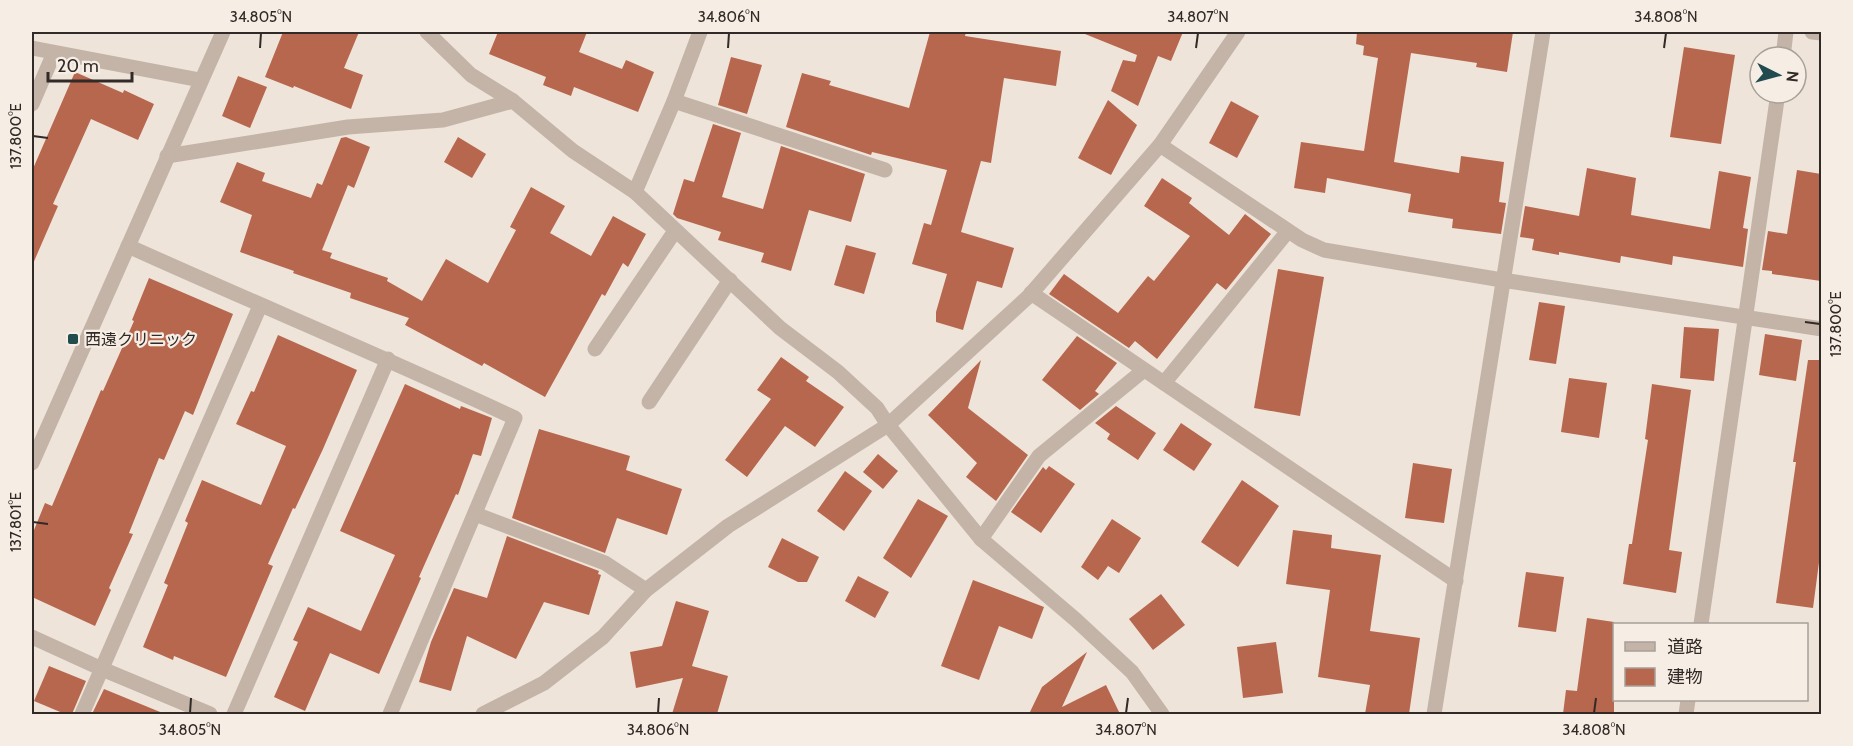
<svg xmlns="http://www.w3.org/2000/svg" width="1853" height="746" font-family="Cabin,'Noto Sans JP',sans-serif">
<rect width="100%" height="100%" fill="#eee4d9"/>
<g fill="#b7674e">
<polygon points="283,32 359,32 344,68 363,75 351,109 294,86 293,88 265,77"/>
<polygon points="498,32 587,32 579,52 622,69 626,60 654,72 638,112 574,87 571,96 543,85 546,77 489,54"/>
<polygon points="930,32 966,32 965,36 1061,51 1056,86 1004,78 991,163 981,161 961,232 1014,248 1002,288 977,281 963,330 936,322 936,312 947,274 912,264 924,223 931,225 947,170 872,152 871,155 786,127 802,73 831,81 829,85 909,108"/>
<polygon points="1080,32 1183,32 1171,61 1158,56 1138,106 1111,91 1123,60 1135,62 1137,55"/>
<polygon points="1357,32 1513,32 1507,72 1476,67 1477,63 1411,53 1394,162 1459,173 1461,156 1504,162 1499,202 1506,203 1501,234 1452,228 1453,219 1408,212 1411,194 1327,178 1325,193 1294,188 1301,142 1364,151 1378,58 1363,55 1364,46 1356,44"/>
<polygon points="1684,47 1735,55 1721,144 1670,137"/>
<polygon points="731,57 762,65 747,114 718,105"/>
<polygon points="75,72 123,93 124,90 154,104 138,140 91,119 53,204 58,206 32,266 32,171"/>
<polygon points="238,76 267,87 250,128 222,116"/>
<polygon points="1108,100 1137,125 1111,175 1078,158"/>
<polygon points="1231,101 1259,116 1237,158 1209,143"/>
<polygon points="713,124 741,133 722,197 763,209 781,146 865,174 851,222 809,210 791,271 761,262 764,253 718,240 721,232 677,218 673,214 684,179 694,182"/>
<polygon points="346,137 370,147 354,188 348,185 322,250 332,253 330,258 388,278 387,281 422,301 446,259 488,283 516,230 510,227 531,187 565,206 550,233 591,256 613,216 646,234 628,267 623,263 605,296 602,294 545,397 484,363 482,366 405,325 409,318 350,298 351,293 293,273 294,271 240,252 252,215 220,202 237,162 265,173 262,181 311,198 317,183 322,185 341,138"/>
<polygon points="458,137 486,154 472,178 444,162"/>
<polygon points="1587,168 1636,178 1631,215 1710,229 1719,171 1751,177 1743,228 1748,229 1743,267 1673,256 1672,265 1621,256 1620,263 1559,252 1559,255 1532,250 1534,239 1520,237 1525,206 1579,216"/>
<polygon points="1797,170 1821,174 1821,281 1772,274 1772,271 1762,270 1768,231 1787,234"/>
<polygon points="1162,178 1192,198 1189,203 1229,235 1245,214 1271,234 1226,290 1217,283 1157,359 1135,341 1129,348 1049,294 1064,274 1118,313 1148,276 1154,281 1190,236 1144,206"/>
<polygon points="846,245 876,253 864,294 834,285"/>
<polygon points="1278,269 1324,277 1300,416 1254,408"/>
<polygon points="149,278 233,314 193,415 185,411 164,460 159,458 129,533 133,534 109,588 111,590 95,626 32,597 32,535 45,503 52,506 101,390 103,391 134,321 132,320"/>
<polygon points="1539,302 1565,306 1556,364 1529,360"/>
<polygon points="1684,327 1719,329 1714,381 1680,378"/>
<polygon points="1765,334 1802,340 1796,381 1759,375"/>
<polygon points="278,335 357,370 323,449 295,509 293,508 268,564 273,566 226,677 174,656 173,660 143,647 168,585 164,583 188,523 185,521 202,480 261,505 286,446 236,424 251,391 254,392"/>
<polygon points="1077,336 1117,363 1095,391 1099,394 1080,410 1042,380"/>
<polygon points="781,357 809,377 806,381 844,407 815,447 785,426 747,477 725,460 771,399 757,390"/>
<polygon points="981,360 968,408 1028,455 996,501 966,477 977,463 928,415"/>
<polygon points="1808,360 1821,360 1821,547 1813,608 1776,603 1796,462 1793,462"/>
<polygon points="1569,378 1607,383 1599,438 1561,432"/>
<polygon points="405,384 460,409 461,406 492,418 481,456 473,454 458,495 456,494 419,577 421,578 379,674 330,653 305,711 274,697 298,642 293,640 308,607 361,631 395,555 340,531"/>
<polygon points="1652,384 1691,390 1669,550 1682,552 1676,593 1623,584 1629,544 1632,544 1648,440 1645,439"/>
<polygon points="1116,406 1156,433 1138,460 1107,439 1110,434 1095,423"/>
<polygon points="1181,423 1212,444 1194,471 1163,450"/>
<polygon points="539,429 630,456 626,470 682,489 667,535 617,518 605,553 512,518"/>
<polygon points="878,454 898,471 883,489 863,472"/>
<polygon points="1413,463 1452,469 1444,523 1405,518"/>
<polygon points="1049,466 1075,484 1041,533 1011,512 1043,467 1046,470"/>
<polygon points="845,471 872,491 844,531 817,511"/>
<polygon points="1242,480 1279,506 1238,567 1201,542"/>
<polygon points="918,499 948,516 911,578 883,558"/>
<polygon points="1112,519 1141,538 1119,573 1108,566 1098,580 1081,567"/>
<polygon points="1293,530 1332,535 1331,548 1381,555 1370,631 1420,638 1409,714 1365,714 1370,685 1318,677 1330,590 1286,584"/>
<polygon points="507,536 599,571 598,574 601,575 589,615 544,602 516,659 467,636 451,691 419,682 431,642 454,588 487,598"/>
<polygon points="782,538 819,557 807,582 798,582 768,567"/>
<polygon points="1526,572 1564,577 1556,632 1518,627"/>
<polygon points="858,576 889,592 875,618 845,601"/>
<polygon points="973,580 1044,607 1032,639 999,626 979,680 941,666"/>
<polygon points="1161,594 1185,625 1153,650 1129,619"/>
<polygon points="676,601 709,611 692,666 728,676 717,714 672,714 683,678 636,688 630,652 662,646"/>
<polygon points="1587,618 1614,622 1614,714 1563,714 1566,690 1577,691"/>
<polygon points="1276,642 1283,693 1243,698 1237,647"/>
<polygon points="1087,652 1062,707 1106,685 1120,714 1029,714 1042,687"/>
<polygon points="49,666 86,681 72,714 65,714 34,701"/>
<polygon points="104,689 165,714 92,714"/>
</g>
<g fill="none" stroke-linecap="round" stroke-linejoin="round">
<g stroke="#c4b4a7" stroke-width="15">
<polyline points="427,32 471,75 513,101 573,151 635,192 780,328 838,372 877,408 888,425 981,539 1076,620 1132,672 1162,714"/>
<polyline points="32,48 200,80"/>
<polyline points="1783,57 1786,32"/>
<polyline points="674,101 885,170"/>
<polyline points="32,104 54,53"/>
<polyline points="1160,145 1302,240 1324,250 1502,280 1822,329"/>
<polyline points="167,156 348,127 443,120 513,101"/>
<polyline points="635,192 674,101 700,32"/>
<path d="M128 246C256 304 387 358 515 418L390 714"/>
<polyline points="1031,293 1456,581"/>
<polyline points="595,349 675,231"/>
<polyline points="1164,383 1288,231"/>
<polyline points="649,402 730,280"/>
<polyline points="475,514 605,563 646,590"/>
<polyline points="981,539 1039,456 1144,370"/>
<polyline points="1701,624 1778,93"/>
<polyline points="32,637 102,669 210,714"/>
<polyline points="82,714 260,306"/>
<polyline points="234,714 388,359"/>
<polyline points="483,714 544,683 603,637 646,590 728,526 888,425 1029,296 1160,145 1238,32"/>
<polyline points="1434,714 1543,32"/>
<polyline points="1686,714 1688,700"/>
</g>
<g stroke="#c4b4a7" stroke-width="15">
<polyline points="1812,32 1822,33"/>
<polyline points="32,463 223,32"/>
</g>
</g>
<path fill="none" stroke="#312a26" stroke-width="2" d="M260 48 261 33M728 48 729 33M1196 48 1198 33M1664 48 1666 33M33 136 48 138M1805 322 1820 324M33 522 48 524M190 713 191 698M658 713 659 698M1126 713 1128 698M1594 713 1596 698"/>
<rect fill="#214b4e" stroke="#f6eee5" stroke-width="2" x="67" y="333" width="12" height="12" rx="3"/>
<g text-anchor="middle" stroke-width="4.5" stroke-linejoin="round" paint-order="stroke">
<g font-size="16" fill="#312a26" stroke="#f6eee5" text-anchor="start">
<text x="85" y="345">西遠クリニック</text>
</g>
</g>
<rect width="1853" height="746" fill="none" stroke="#f6eee5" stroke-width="66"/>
<rect x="1613" y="623" width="195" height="78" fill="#f6eee5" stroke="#a7a099" stroke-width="1.5"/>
<rect x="1625" y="642" width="30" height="9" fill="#c4b4a7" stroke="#a7a099" stroke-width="1.5"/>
<text x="1667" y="653" font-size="18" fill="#312a26">道路</text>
<rect x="1625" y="668" width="30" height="18" fill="#b7674e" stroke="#a7a099" stroke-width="1.5"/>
<text x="1667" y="683" font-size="18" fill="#312a26">建物</text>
<g transform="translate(1778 75) rotate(96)"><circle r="28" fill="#f6eee5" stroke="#a7a099" stroke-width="1.5"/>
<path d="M0-4.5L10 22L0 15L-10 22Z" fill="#214b4e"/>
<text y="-9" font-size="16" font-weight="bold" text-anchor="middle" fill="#312a26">N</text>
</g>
<path d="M48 72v9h84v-9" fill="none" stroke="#312a26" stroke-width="3"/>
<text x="57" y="72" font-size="18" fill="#312a26" stroke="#f6eee5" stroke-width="4.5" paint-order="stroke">20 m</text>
<rect x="33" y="33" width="1787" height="680" fill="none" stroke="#312a26" stroke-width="2"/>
<g font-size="15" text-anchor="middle" fill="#312a26">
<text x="261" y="22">34.805°N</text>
<text x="729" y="22">34.806°N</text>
<text x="1198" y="22">34.807°N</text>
<text x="1666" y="22">34.808°N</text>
<text transform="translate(16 136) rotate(-90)" y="5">137.800°E</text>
<text transform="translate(1836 324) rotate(-90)" y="5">137.800°E</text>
<text transform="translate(16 522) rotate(-90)" y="5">137.801°E</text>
<text x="190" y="735">34.805°N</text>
<text x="658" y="735">34.806°N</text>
<text x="1126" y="735">34.807°N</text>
<text x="1594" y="735">34.808°N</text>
</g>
</svg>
